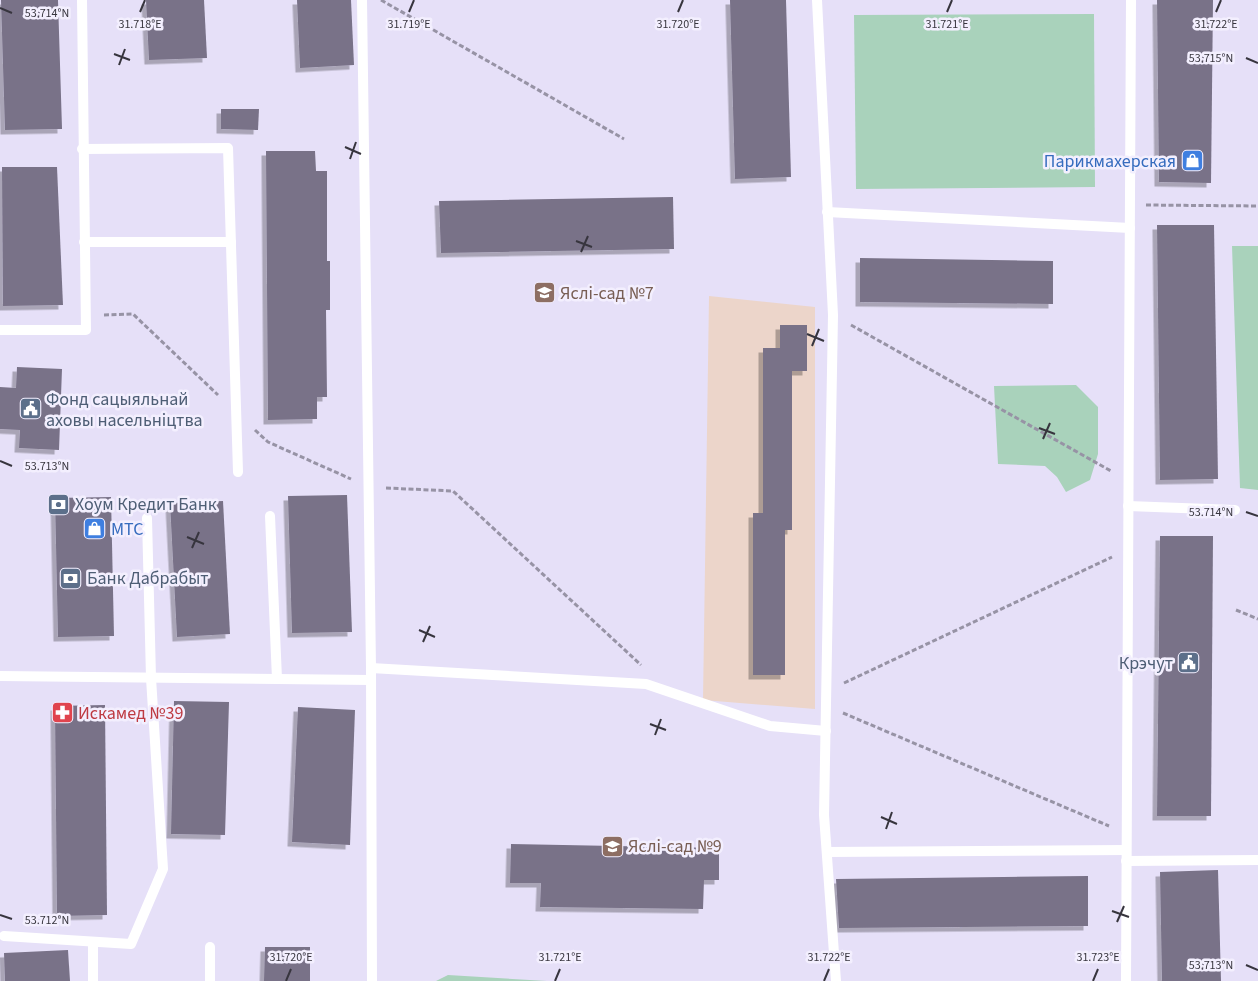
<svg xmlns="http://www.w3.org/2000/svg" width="1258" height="981" font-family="'Source Sans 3',sans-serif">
<defs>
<filter id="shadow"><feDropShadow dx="-4.5" dy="4.5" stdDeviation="0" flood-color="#0004"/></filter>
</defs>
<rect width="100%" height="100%" fill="#e6e0f8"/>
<polygon fill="#ecd5ca" points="709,296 815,307 815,709 703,700"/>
<g fill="#a9d2bb">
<polygon points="1094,14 1095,187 856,189 854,15"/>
<polygon points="1232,246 1258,246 1258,490 1240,488"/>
<polygon points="1076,385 1098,407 1098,454 1090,480 1066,492 1057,477 1045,466 998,464 994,386"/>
<polygon points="448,975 547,981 436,981"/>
</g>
<g fill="#797288" filter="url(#shadow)">
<polygon points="1,0 58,0 62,129 5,130"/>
<polygon points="146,0 204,0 207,58 149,60"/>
<polygon points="297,0 351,0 354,65 300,68"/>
<polygon points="730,0 786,0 791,177 735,179"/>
<polygon points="1157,0 1213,0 1211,183 1159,182"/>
<polygon points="221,109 259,109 258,130 221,129"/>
<polygon points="266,151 315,151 316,171 327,171 327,261 330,261 330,310 326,310 327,397 317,397 317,419 268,420"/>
<polygon points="2,167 57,167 63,305 3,306"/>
<polygon points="673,197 674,249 441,253 439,201"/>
<polygon points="1157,225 1214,225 1218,479 1160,480"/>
<polygon points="860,258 1053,261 1053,304 860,302"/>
<polygon points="780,325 807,325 807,371 792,371 792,530 785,530 785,675 753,675 753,513 763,513 763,348 780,348"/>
<polygon points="17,367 62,369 59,450 19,448 20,430 0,429 0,387 16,388"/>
<polygon points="347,495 352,632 292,633 288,496"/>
<polygon points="111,497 114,636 58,637 55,498"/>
<polygon points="223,501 230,634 177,637 170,503"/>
<polygon points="1160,536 1213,536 1211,816 1157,816"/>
<polygon points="174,701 229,702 225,835 171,834"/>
<polygon points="105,705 107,915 57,916 55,706"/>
<polygon points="298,707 355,710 350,845 292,842"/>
<polygon points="511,844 719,848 719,880 704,880 703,909 540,907 541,883 510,883"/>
<polygon points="1218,870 1221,981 1162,981 1160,872"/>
<polygon points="1088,876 1088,926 839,928 836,879"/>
<polygon points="265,947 310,947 310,981 264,981"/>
<polygon points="68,950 70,981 5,981 4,953"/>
</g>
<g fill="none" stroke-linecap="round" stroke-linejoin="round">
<g stroke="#9793a5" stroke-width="3" stroke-dasharray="5 2.5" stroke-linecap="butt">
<polyline points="381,0 624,139"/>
<polyline points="1146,205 1258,206"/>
<polyline points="104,315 133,314 218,395"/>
<polyline points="851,325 1111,471"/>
<polyline points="255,430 268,442 351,479"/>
<polyline points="386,488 453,491 641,665"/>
<polyline points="1236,610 1258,619"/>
<polyline points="844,683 1112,557"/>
<polyline points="843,713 1109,826"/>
</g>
<g stroke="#fff" stroke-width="10">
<polyline points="362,0 371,668 372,981"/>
<polyline points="817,0 833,315 824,815 836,981"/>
<polyline points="82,149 228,148 238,472"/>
<polyline points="827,212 1130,228"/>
<polyline points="84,242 231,242"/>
<polyline points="0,330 86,330 82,0"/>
<polyline points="1128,506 1235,510"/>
<polyline points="270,516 277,679"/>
<polyline points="371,668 646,684 770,726 826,731"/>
<polyline points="0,676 371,680"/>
<polyline points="827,852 1126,850"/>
<polyline points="1126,861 1258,860"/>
<polyline points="4,936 131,944 163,869 151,678 147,518"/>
<polyline points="210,947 210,981"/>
<polyline points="93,981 93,942"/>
<polyline points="1126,981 1131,0"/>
</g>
</g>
<path fill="none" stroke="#37353e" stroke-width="2" d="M0 8 12 13M140 12 145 0M409 12 414 0M678 12 683 0M947 12 952 0M1216 12 1221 0M114 54 130 60M1246 58 1258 63M119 65 125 49M345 147 361 154M350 159 356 142M576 241 592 247M581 252 588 236M807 334 824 341M812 346 819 329M1039 428 1055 434M1043 439 1050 423M0 461 12 466M1246 512 1258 516M187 537 204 544M192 548 199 532M419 630 435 637M423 642 430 626M650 724 666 730M655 735 661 719M881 817 897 824M886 829 892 812M1112 911 1129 917M0 915 12 919M1117 922 1124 906M1246 965 1258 970M286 981 291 969M555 981 560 969M824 981 829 969M1093 981 1098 969"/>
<defs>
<symbol id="shop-square" viewBox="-11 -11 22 22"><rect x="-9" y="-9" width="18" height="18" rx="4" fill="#3f7fe0" stroke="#f3effe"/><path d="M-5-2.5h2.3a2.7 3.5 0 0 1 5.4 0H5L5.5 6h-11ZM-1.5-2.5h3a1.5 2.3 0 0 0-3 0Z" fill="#fff"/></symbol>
<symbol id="school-square" viewBox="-11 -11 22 22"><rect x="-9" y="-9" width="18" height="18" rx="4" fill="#8d6e63" stroke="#f3effe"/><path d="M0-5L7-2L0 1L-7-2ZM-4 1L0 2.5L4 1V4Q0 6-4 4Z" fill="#fff"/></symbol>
<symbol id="civic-square" viewBox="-11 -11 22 22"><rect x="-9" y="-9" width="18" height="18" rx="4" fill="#5c6f8a" stroke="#f3effe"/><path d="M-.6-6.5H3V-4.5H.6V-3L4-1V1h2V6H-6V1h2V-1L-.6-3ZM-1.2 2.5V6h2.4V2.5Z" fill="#fff"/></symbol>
<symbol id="bank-square" viewBox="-11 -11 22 22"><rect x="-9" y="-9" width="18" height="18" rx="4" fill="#5c6f8a" stroke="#f3effe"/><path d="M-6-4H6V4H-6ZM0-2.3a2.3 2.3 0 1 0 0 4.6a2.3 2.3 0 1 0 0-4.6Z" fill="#fff"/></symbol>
<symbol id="pharmacy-square" viewBox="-11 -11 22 22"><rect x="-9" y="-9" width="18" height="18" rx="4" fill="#e0444e" stroke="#f3effe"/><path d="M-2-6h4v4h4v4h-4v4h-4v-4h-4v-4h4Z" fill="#fff"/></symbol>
</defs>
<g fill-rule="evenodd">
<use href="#shop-square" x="1180" y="148" width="25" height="25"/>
<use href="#school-square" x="532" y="280" width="25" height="25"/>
<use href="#civic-square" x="18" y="396" width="25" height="25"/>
<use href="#bank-square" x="46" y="492" width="25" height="25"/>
<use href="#shop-square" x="82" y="516" width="25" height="25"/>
<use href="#bank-square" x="58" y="566" width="25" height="25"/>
<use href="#civic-square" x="1176" y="650" width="25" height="25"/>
<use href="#pharmacy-square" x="50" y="700" width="25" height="25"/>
<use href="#school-square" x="600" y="834" width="25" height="25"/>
</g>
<g text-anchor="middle" stroke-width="5" stroke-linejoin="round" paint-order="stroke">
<g font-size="18" fill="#366cbe" stroke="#f3effe" text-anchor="end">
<text x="1176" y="167">Парикмахерская</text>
<text x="111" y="535" text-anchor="start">МТС</text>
</g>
<g font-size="18" fill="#785e54" stroke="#f3effe" text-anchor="start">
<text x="560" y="299">Яслі-сад №7</text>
<text x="628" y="852">Яслі-сад №9</text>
</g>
<g font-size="18" fill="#4e5e75" stroke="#f3effe" text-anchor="start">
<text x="46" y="405">Фонд сацыяльнай<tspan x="46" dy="21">аховы насельніцтва</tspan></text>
<text x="75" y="510">Хоум Кредит Банк</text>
<text x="87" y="584">Банк Дабрабыт</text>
<text x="1173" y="669" text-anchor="end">Крэчут</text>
</g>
<g font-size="18" fill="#be3a42" stroke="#f3effe" text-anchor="start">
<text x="78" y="719">Искамед №39</text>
</g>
</g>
<g font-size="12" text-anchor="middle" fill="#37353e" stroke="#f3effe" stroke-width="5" stroke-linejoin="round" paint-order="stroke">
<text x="47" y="17">53.714°N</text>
<text x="947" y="28">31.721°E</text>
<text x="140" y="28">31.718°E</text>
<text x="409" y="28">31.719°E</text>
<text x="678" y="28">31.720°E</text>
<text x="1216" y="28">31.722°E</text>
<text x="1211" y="62">53.715°N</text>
<text x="47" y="470">53.713°N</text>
<text x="1211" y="516">53.714°N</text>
<text x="47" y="924">53.712°N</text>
<text x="291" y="961">31.720°E</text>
<text x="560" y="961">31.721°E</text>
<text x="829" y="961">31.722°E</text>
<text x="1098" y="961">31.723°E</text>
<text x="1211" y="969">53.713°N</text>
</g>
</svg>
